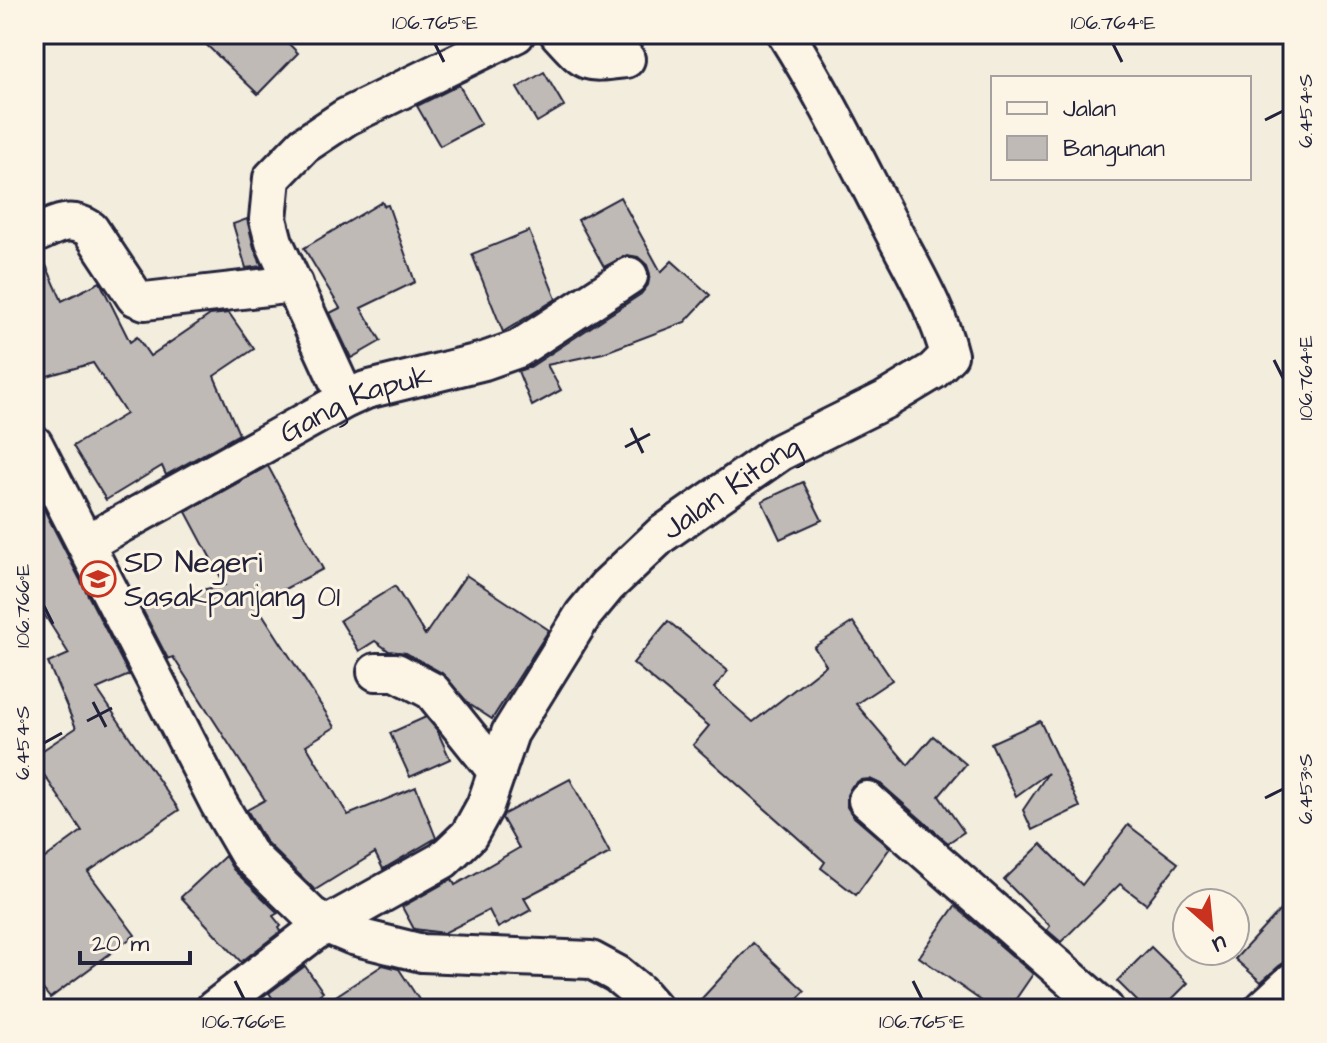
<svg xmlns="http://www.w3.org/2000/svg" width="1327" height="1043" font-family="'Architects Daughter',sans-serif">
<rect width="100%" height="100%" fill="#f3edde"/>
<filter id="ink" filterUnits="userSpaceOnUse"><feTurbulence type="fractalNoise" baseFrequency=".0125" numOctaves="2"/><feDisplacementMap in="SourceGraphic" scale="16" xChannelSelector="R" yChannelSelector="G"/><feConvolveMatrix kernelMatrix="1 2 1 2 8 2 1 2 1" color-interpolation-filters="sRGB"/></filter>
<g filter="url(#ink)">
<g fill="#bfbab6" stroke="#22223b" stroke-width="2">
<polygon points="195,34 279,34 298,53 258,94"/>
<polygon points="544,72 564,106 537,122 517,88"/>
<polygon points="459,85 481,124 440,146 417,106"/>
<polygon points="620,197 661,272 672,261 710,295 685,322 603,353 547,365 561,390 532,406 518,371 530,367 641,294 648,285 650,274 647,265 638,257 627,255 604,267 578,220"/>
<polygon points="382,202 384,206 388,205 415,282 361,308 381,341 351,358 330,313 340,308 304,248"/>
<polygon points="247,219 254,248 262,266 246,268 233,224"/>
<polygon points="529,231 556,299 503,332 472,254"/>
<polygon points="41,254 62,301 100,282 130,342 137,337 150,356 210,315 229,313 254,349 214,376 239,434 166,475 162,466 106,500 73,446 126,414 93,363 40,378 34,359 34,256"/>
<polygon points="268,466 323,569 256,604 335,727 306,745 348,815 416,787 436,838 383,869 375,853 315,890 265,841 247,810 265,800 173,657 168,659 139,603 225,585 186,512"/>
<polygon points="803,482 822,520 780,539 762,501"/>
<polygon points="34,490 129,675 97,689 179,810 88,872 135,935 50,998 34,978 34,866 82,831 34,760 34,756 76,728 48,663 69,654 34,598"/>
<polygon points="466,575 549,630 492,719 469,704 442,673 406,653 389,651 375,641 359,651 340,620 395,586 425,635"/>
<polygon points="668,621 728,671 714,688 753,722 826,665 814,647 853,622 892,680 856,704 908,765 933,736 966,764 939,796 964,832 948,843 881,784 870,779 860,780 852,786 847,795 847,807 853,816 890,848 856,895 821,868 825,862 693,745 709,726 633,663"/>
<polygon points="426,717 437,730 450,759 410,777 390,733"/>
<polygon points="1040,721 1080,807 1032,830 1023,810 1048,773 1016,796 991,743"/>
<polygon points="570,779 610,853 524,898 531,910 498,928 489,910 444,933 414,929 402,907 452,879 455,885 519,848 502,818 504,814"/>
<polygon points="1128,825 1178,863 1146,904 1120,884 1061,942 1047,930 1050,926 1004,880 1041,844 1082,885"/>
<polygon points="225,856 233,869 278,913 273,916 281,926 279,928 281,931 241,962 181,897"/>
<polygon points="1293,896 1293,957 1279,966 1261,982 1235,959"/>
<polygon points="955,906 1033,974 1009,1009 993,1009 919,957"/>
<polygon points="753,943 805,991 788,1009 692,1009"/>
<polygon points="1151,947 1188,983 1162,1009 1145,1009 1117,981"/>
<polygon points="383,965 399,969 425,1009 316,1009"/>
<polygon points="305,966 323,992 298,1009 280,1009 269,993"/>
</g>
<g fill="none" stroke-linecap="round" stroke-linejoin="round">
<defs>
<g id="minor">
<path d="M559 34C588 65 583 64 626 59"/>
<path d="M34 235C55 225 69 216 90 229L135 297 145 301 294 284"/>
<polyline points="346,399 274,242 268,219 272,178 304,145 346,117 516,34"/>
<polyline points="34,444 219,804 248,854 311,915 327,925 353,936 422,953 591,960 617,974 640,993 654,1009"/>
<path id="s1" d="M87 543 346 399 366 390 484 361 518 349 629 276"/>
<polyline points="376,672 396,672 432,691 497,772"/>
<polyline points="867,800 1105,1009"/>
<path id="s2" d="M214 1009 314 932 443 860 469 835 485 806 510 733 583 615 607 586 661 535 780 452 885 400 933 371 949 355C938 310 912 268 891 227 857 162 825 96 786 34"/>
<polyline points="1263,1009 1293,981"/>
</g>
</defs>
<use href="#minor" stroke="#22223b" stroke-width="42"/>
<use href="#minor" stroke="#fcf5e5" stroke-width="36"/>
</g>
</g>
<path fill="none" stroke="#22223b" stroke-width="3" d="M435 44 444 62M1113 44 1122 62M1265 120 1283 111M1274 360 1283 378M631 428 643 453M625 447 650 434M44 606 53 624M93 702 106 727M87 721 112 708M44 743 62 733M1265 798 1283 789M235 981 244 999M913 981 922 999"/>
<defs>
<symbol id="school-ring" viewBox="-11 -11 22 22"><circle r="9.5" fill="#fcf5e5" stroke="#c8321e" stroke-width="1.5"/><path d="M0-5L7-2L0 1L-7-2ZM-4 1L0 2.5L4 1V4Q0 6-4 4Z" fill="#c8321e"/></symbol>
</defs>
<g fill-rule="evenodd">
<use href="#school-ring" x="78" y="559" width="40" height="40"/>
</g>
<g text-anchor="middle" stroke-width="6" stroke-linejoin="round" paint-order="stroke">
<g font-size="30" fill="#22223b" stroke="#fcf5e5">
<text dy="10" stroke="none"><textPath href="#s1" startOffset="304">Gang Kapuk</textPath></text>
<text dy="10" stroke="none"><textPath href="#s2" startOffset="756">Jalan Kitong</textPath></text>
</g>
<g font-size="30" fill="#22223b" stroke="#fcf5e5" text-anchor="start">
<text x="124" y="572">SD Negeri<tspan x="124" dy="34">Sasakpanjang 01</tspan></text>
</g>
</g>
<rect width="1327" height="1043" fill="none" stroke="#fcf5e5" stroke-width="88"/>
<rect x="991" y="76" width="260" height="104" fill="#fcf5e5" stroke="#a5a1a1" stroke-width="2"/>
<rect x="1007" y="102" width="40" height="12" fill="#fcf5e5" stroke="#a5a1a1" stroke-width="2"/>
<text x="1063" y="116" font-size="24" fill="#22223b">Jalan</text>
<rect x="1007" y="136" width="40" height="24" fill="#bfbab6" stroke="#a5a1a1" stroke-width="2"/>
<text x="1063" y="156" font-size="24" fill="#22223b">Bangunan</text>
<g transform="translate(1211 927) rotate(153)"><circle r="38" fill="#fcf5e5" stroke="#a5a1a1" stroke-width="2"/>
<path d="M0-6L14 30L0 20L-14 30Z" fill="#c8321e"/>
<text y="-12" font-size="22" font-weight="bold" text-anchor="middle" fill="#22223b">U</text>
</g>
<path d="M80 951v12h110v-12" fill="none" stroke="#22223b" stroke-width="4"/>
<text x="92" y="951" font-size="24" fill="#22223b" stroke="#fcf5e5" stroke-width="6" paint-order="stroke">20 m</text>
<rect x="44" y="44" width="1239" height="955" fill="none" stroke="#22223b" stroke-width="3"/>
<g font-size="20" text-anchor="middle" fill="#22223b">
<text x="435" y="29">106.765°E</text>
<text x="1113" y="29">106.764°E</text>
<text transform="translate(1305 111) rotate(-90)" y="7">6.454°S</text>
<text transform="translate(1305 378) rotate(-90)" y="7">106.764°E</text>
<text transform="translate(22 606) rotate(-90)" y="7">106.766°E</text>
<text transform="translate(22 743) rotate(-90)" y="7">6.454°S</text>
<text transform="translate(1305 789) rotate(-90)" y="7">6.453°S</text>
<text x="244" y="1028">106.766°E</text>
<text x="922" y="1028">106.765°E</text>
</g>
</svg>
